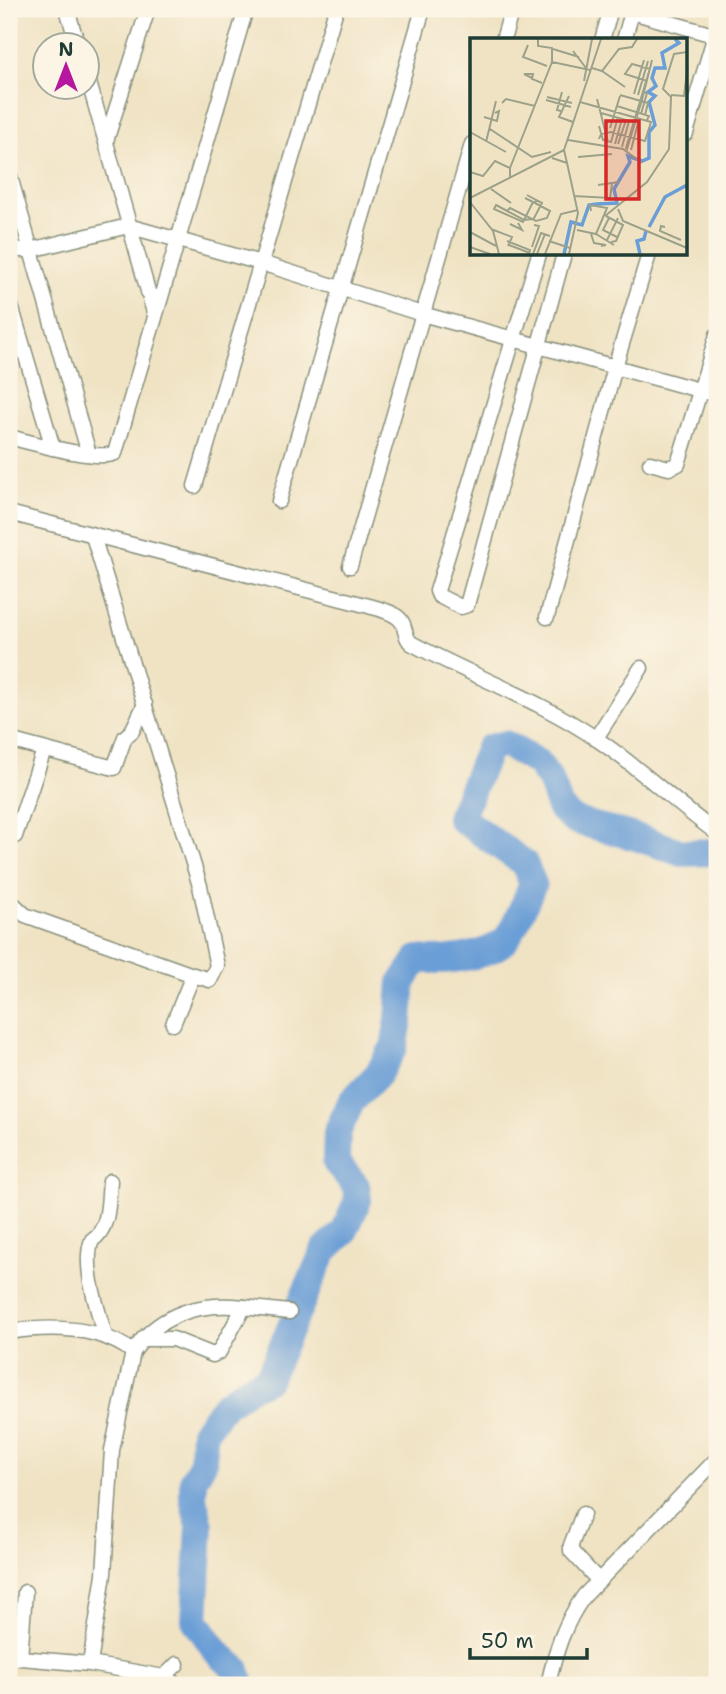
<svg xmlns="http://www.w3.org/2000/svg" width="726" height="1694" font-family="'Shantell Sans',sans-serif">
<rect width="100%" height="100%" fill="#fcf5e5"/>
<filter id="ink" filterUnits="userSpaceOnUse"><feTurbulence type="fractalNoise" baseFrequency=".0143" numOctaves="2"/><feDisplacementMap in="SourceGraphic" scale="14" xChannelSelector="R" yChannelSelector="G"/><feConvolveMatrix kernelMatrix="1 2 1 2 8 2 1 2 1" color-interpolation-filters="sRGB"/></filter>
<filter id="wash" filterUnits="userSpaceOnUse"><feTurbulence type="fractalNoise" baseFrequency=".00686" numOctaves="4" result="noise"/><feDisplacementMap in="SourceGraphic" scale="28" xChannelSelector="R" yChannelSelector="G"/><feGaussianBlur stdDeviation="1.57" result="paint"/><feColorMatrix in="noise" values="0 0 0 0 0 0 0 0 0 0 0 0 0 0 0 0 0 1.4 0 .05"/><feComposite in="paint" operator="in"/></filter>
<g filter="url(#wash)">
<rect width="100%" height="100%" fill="#f0e3c4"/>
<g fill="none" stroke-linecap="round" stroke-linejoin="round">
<path stroke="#6a9ed6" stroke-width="28" d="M241 1685 237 1670 217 1652 195 1620 200 1526 193 1498V1479L203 1463 204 1432 224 1405 248 1388 268 1379 324 1251 344 1232 358 1200 356 1186 336 1162 337 1133 351 1102 378 1074 394 1047 399 1020 402 982 418 959C442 962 483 958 503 942 513 934 527 897 533 884L524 863 460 818 489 748 505 744 538 763 550 780 560 808 573 820 639 838 682 853 717 852"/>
</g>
</g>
<g filter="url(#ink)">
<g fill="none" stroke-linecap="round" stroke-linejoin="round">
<defs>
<g id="street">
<polyline points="67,9 78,46"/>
<polyline points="632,12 717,36"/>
<polyline points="503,40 512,9"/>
<polyline points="602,40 611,9"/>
<polyline points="624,40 633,9"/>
<polyline points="88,79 155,316"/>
<polyline points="686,133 715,35"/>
<polyline points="106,141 148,9"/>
<polyline points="9,173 89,454"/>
<polyline points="9,250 31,250 128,226 261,263 422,314 717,395"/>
<polyline points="539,254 437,591 439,596 461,607 467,605 564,254"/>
<polyline points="9,299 53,448"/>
<path d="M9 437C30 442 98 462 115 453L246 9"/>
<polyline points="650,463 669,468 678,464 717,335"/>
<polyline points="195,486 336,9"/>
<polyline points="279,501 423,9"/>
<path d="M9 513 369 606C379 609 396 612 402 622 406 629 404 636 411 643 472 676 540 700 598 740 640 768 676 804 717 833"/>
<polyline points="93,536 200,886 217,966 210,980 193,975"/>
<polyline points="350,566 472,144"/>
<polyline points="547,617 615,367 649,254"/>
<polyline points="596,738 641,668"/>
<polyline points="9,740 114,768 125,737 132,731 145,704"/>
<polyline points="9,834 15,836 17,830 44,750"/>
<polyline points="9,900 25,915 193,975 173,1024"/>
<path d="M9 1332C49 1326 99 1326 133 1352"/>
<path d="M105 1336C98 1309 82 1266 92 1240 110 1229 108 1200 110 1181"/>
<path d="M143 1339C169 1311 206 1302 244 1307"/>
<polyline points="583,1514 571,1545 571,1551 599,1581"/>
<polyline points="9,1657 90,1664 104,1574 112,1450 133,1352 143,1339 173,1339 213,1355 219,1352 244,1307 289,1312"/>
<polyline points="20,1658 25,1592"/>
<polyline points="90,1664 164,1677 178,1685"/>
<polyline points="164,1677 177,1664"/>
<path d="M548 1685C555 1653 564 1623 584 1596L717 1459"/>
</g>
</defs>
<use href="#street" stroke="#88907c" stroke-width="17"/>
<use href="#street" stroke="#fff" stroke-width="14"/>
</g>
</g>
<g transform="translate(470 38)">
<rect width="217" height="217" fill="#f0e3c4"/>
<path fill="none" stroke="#6a9ed6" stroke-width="3.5" d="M127 166 147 165 144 151 160 124 158 118 172 123 179 120V94L185 87 179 64 185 58 178 54 186 48 182 40 185 30H195L192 15 209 5 205 1M179 189 195 159 217 147M94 216 101 184 112 187 119 167 127 166M170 216 167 203 174 201 176 193"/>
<path fill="none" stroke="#9ca18a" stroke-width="2" d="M68 1V8L82 10V24L120 32M58 7 53 19 77 28M83 11 109 19M103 13 116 30M181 27 156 110 157 111 172 62 182 22M122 30 132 33 149 11 162 9 167 1M132 33 155 49M62 40 54 36H63L62 41 72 45M114 43 122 1M177 43 155 36 162 26 180 31M164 56 174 22M150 57 178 65 175 77M168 57 178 23M201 57 214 58 217 33M99 58 89 79 103 84M77 59 102 65M127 61 138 104M76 62 101 69M110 64 181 84 175 103 141 94 131 96 129 101M32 65 36 61 65 68M147 68 179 78 177 82M91 73 87 72 92 54M131 75 163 84M171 76 177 55 173 54M14 79 27 83 29 73 25 75M129 88 133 102 141 104 148 79M140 90 150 58M20 91 62 119 81 114M0 94 36 114M98 102 153 111 172 125M16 104 26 63M145 106 152 81M148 106 156 82M152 109 159 83M161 112 168 85M108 119 142 116M82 120 97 125 94 112 131 1M97 125 108 175 99 216M40 130 82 24M0 134 13 138 25 123 40 130V140M128 147 149 144M21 151 41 165M104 158 140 160 142 146M0 160 94 112M55 160 65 165 66 162 57 157M0 164 23 193 29 216M26 167 54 182 53 184 24 171ZM148 171 153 183 217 210M37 173 40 170 66 183 77 180 80 173 65 165M135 178 177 144 199 111 201 59 193 51 204 16 217 14M136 178 153 187 146 203 141 204M139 180 133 192 147 199M62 181 54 182 63 164M63 182 72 165 66 162M40 186 52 192 48 185M195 189 191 188 190 193 211 202M21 191 42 199 38 208M107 192 126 196 137 170 120 167 121 173M0 194 26 208M121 196 124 205 136 207 131 208M126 196 144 207M137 202 148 180M37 203 60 212 59 216M79 203 100 210M39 207 60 215M0 209 20 216M62 209 69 188 64 187M63 216 71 195 80 198M67 216 75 196M75 216 91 176 108 172"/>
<path fill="#d62828" fill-opacity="0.15" stroke="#d62828" stroke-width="3.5" d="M136 83H169V161H136Z"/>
<rect width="217" height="217" fill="none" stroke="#1f3d34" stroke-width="3.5"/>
</g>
<rect width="726" height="1694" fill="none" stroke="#fcf5e5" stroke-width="35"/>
<g transform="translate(66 66)"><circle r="33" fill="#fcf5e5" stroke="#a4ab9e" stroke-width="2"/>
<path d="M0-5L12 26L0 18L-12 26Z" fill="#b5179e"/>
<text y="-10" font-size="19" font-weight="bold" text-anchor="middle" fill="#1f3d34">N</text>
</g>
<path d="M470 1648v10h117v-10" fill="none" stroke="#1f3d34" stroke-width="3.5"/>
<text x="481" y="1648" font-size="21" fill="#1f3d34" stroke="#fcf5e5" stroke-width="5" paint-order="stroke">50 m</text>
</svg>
